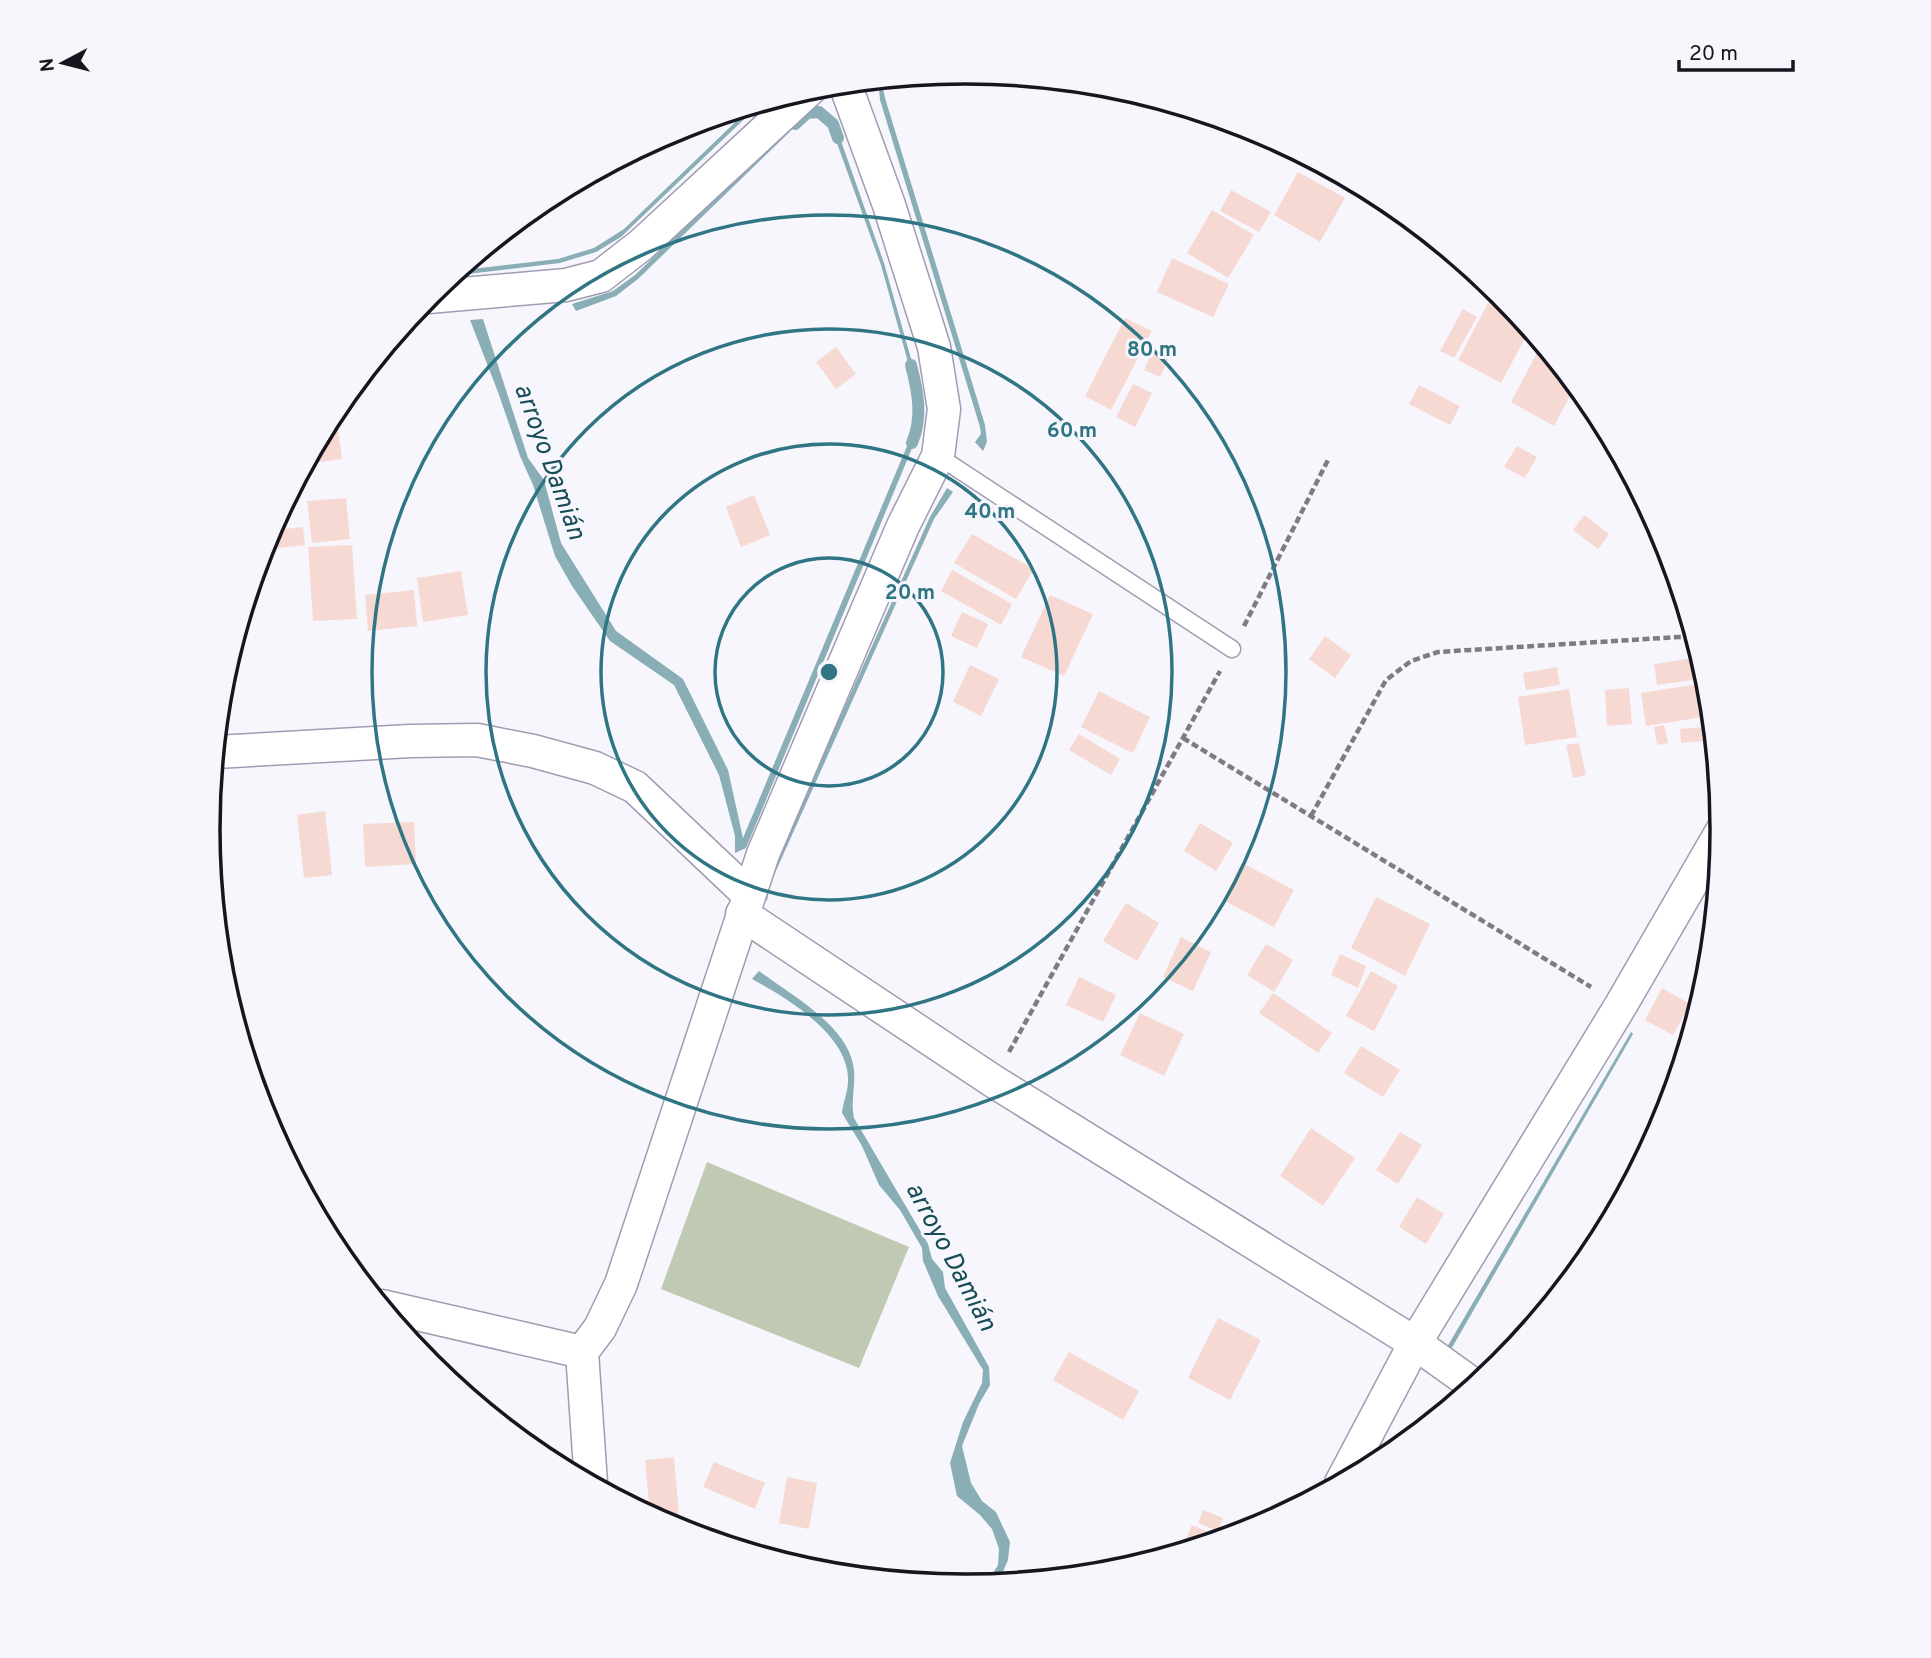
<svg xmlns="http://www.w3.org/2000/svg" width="1931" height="1658" font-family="Overpass,sans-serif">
<rect width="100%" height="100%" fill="#f7f6fc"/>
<polygon fill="#c0cab2" points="707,1162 909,1247 859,1368 661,1289"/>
<g fill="#89aeb6">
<polygon points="883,80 886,80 883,88 885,98 985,425 987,442 983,451 975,442 981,434 980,427 880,100 879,88"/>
<polygon points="760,104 621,237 596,252 560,263 451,276 470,260 472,269 558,259 594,248 624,229 752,106"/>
<polygon points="802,115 804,118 638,279 616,296 576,311 572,304 613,291 635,275"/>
<polygon points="834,121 884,263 917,380 913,380 881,265 830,124"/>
<polygon points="483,319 528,458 544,480 561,543 616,631 683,679 728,770 743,838 915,427 920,429 746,848 735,853 735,836 719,775 674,685 610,641 572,586 555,556 533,485 520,456 498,392 470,320"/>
<polygon points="947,488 953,492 934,519 770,884 767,901 763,895 766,882 930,517"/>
<path d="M759 971C790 994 845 1024 853 1064 857 1082 850 1100 854 1118L928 1244 932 1259 943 1272 945 1288 989 1367 990 1385 979 1404 962 1446 971 1483 982 1501 996 1512 1010 1542 1008 1560 998 1583 986 1584 998 1565 999 1549 992 1529 980 1515 957 1496 950 1463 963 1422 982 1383 983 1370 938 1296 923 1261 922 1248 900 1210 879 1185 862 1146 842 1113C843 1102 848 1092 848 1081 850 1036 787 998 752 979Z"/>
<polygon points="1631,1032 1633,1034 1446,1358 1443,1354"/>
</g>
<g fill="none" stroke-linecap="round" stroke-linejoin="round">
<g stroke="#89aeb6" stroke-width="12">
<polyline points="795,124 807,113 819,112 833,124 838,138"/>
<path d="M911 365C918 392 923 417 912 443"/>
</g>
</g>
<g fill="#f7d9d4">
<polygon points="1298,172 1345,198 1320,242 1274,215"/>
<polygon points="1231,190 1271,212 1259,232 1220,211"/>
<polygon points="1212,210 1254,235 1228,278 1187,253"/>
<polygon points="1172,258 1229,284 1213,317 1157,292"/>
<polygon points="1490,299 1517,313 1530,329 1501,383 1458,360"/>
<polygon points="1463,309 1477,317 1454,358 1440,351"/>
<polygon points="1125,318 1152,331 1111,410 1085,396"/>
<polygon points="836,347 856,374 836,389 816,362"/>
<polygon points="1152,352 1168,359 1160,377 1144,370"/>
<polygon points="1537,353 1560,366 1576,385 1554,426 1511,402"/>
<polygon points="1133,384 1152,393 1135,427 1116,417"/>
<polygon points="1419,385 1460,406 1450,425 1409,404"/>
<polygon points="337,421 342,459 306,464 329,422"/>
<polygon points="1517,446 1537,457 1525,478 1504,467"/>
<polygon points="754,495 770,535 741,547 726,507"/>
<polygon points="346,498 350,539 312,543 307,501"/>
<polygon points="1584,515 1609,534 1598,549 1573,530"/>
<polygon points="303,527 305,545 278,548 276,530"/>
<polygon points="972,534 1034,569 1016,599 954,563"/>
<polygon points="352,545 357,619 313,621 308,547"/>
<polygon points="952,570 1012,604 1001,625 941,591"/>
<polygon points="461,571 468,615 423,622 417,578"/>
<polygon points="414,590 417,626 368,631 365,595"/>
<polygon points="1050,595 1093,614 1064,676 1021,657"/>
<polygon points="962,612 988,624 977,648 951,636"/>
<polygon points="1325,636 1351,655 1335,678 1309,659"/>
<polygon points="1701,657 1707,678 1657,685 1654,664"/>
<polygon points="970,665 999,679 981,716 953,702"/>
<polygon points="1557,667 1560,685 1526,690 1523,673"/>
<polygon points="1698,684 1703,717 1646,726 1641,693"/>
<polygon points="1629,688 1632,724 1607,726 1605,690"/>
<polygon points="1569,689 1577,737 1525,745 1518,697"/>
<polygon points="1099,691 1150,717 1133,753 1081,727"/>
<polygon points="1664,725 1668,743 1657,745 1654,727"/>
<polygon points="1704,727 1705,741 1681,743 1680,729"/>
<polygon points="1079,734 1120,759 1111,775 1069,750"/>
<polygon points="1579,743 1586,775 1573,778 1566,745"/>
<polygon points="325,811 332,875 304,878 297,815"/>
<polygon points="414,822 416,864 365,867 363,824"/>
<polygon points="1200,823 1233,843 1216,871 1184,851"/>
<polygon points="1242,863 1294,890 1274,927 1223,900"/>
<polygon points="1376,897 1430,924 1405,976 1351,948"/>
<polygon points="1126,903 1159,923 1137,961 1103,941"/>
<polygon points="1181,937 1211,952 1193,991 1163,977"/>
<polygon points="1266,944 1293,960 1274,992 1247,975"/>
<polygon points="1340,954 1366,966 1358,988 1331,975"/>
<polygon points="1371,971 1398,986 1374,1031 1346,1016"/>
<polygon points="1079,977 1116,995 1103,1022 1066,1005"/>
<polygon points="1662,988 1690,1004 1673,1035 1645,1020"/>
<polygon points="1273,993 1332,1033 1318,1053 1259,1013"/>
<polygon points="1140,1013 1184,1034 1164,1076 1120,1055"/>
<polygon points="1361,1046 1400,1070 1383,1097 1344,1073"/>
<polygon points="1311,1128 1355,1158 1323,1206 1280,1176"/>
<polygon points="1400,1132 1422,1145 1398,1184 1376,1170"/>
<polygon points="1417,1197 1444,1214 1426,1244 1399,1227"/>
<polygon points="1218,1318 1261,1340 1230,1400 1188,1378"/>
<polygon points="1069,1352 1139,1391 1123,1420 1053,1380"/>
<polygon points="674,1457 679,1515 654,1517 650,1515 645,1460"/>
<polygon points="714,1462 765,1483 755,1509 703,1487"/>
<polygon points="787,1477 817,1483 809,1529 779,1523"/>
<polygon points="1203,1510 1223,1518 1218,1531 1198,1523"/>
<polygon points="1192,1525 1223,1538 1181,1551"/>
</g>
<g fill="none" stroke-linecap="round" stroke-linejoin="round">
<defs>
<polyline id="service" points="938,456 1232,649"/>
<g id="minor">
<polyline points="428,297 566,285 601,276 641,245 811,88"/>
<polyline points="216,752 410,741 477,740 533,751 595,768 635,787 749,895"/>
<polyline points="742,914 993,1081 1415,1343 1475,1386"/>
<polyline points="382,1306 582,1352"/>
<polyline points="591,1483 582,1352 600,1328 621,1284 763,854 903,526 938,456 944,409 934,347 889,205 845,84"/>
<polyline points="1341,1483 1415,1343 1621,1005 1723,829"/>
</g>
</defs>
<use href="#service" stroke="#a09cb3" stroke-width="19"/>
<use href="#minor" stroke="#a09cb3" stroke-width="35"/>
<g stroke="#7d7b83" stroke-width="4.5" stroke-dasharray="7 3.5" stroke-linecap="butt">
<polyline points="1244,626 1328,460"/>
<polyline points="1183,738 1591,987"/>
<polyline points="1311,816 1386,680 1411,661 1438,652 1695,636"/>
<polyline points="1009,1052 1220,671"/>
</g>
<use href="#service" stroke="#fff" stroke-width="16"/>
<use href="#minor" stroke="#fff" stroke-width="32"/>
</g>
<g fill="none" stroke="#307584" stroke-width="3.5">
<circle cx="829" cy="672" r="114"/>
<circle cx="829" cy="672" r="228"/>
<circle cx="829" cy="672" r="343"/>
<circle cx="829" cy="672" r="457"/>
</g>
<g text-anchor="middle" stroke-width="6" stroke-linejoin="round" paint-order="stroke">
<g font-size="26" font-style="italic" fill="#164c56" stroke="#f7f6fc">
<text transform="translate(551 461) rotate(70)" y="9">arroyo Damián</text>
<text transform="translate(952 1256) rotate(62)" y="9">arroyo Damián</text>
</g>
</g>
<path d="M0 0H1931V1658H0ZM220 829a745 745 0 1 1 1490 0a745 745 0 1 1-1490 0Z" fill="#f7f6fc" fill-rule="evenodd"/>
<path fill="none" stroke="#17151e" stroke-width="3.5" d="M220 829a745 745 0 1 1 1490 0a745 745 0 1 1-1490 0Z"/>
<circle cx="829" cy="672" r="10" fill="#307584" stroke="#f7f6fc" stroke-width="3.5"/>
<g font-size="21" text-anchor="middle" font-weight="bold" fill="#307584" stroke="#f7f6fc" stroke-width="6" stroke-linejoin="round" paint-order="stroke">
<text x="1152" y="356">80 m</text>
<text x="1072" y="437">60 m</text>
<text x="990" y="518">40 m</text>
<text x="910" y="599">20 m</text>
</g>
<g transform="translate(63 63) rotate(263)" stroke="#f7f6fc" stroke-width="5" paint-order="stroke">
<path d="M0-5L12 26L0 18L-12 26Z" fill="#17151e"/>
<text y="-10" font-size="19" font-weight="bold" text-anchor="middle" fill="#17151e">N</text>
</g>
<path d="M1679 60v10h114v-10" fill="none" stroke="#17151e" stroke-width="3.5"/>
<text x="1689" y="60" font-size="21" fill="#17151e" stroke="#f7f6fc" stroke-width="5" paint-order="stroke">20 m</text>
</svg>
